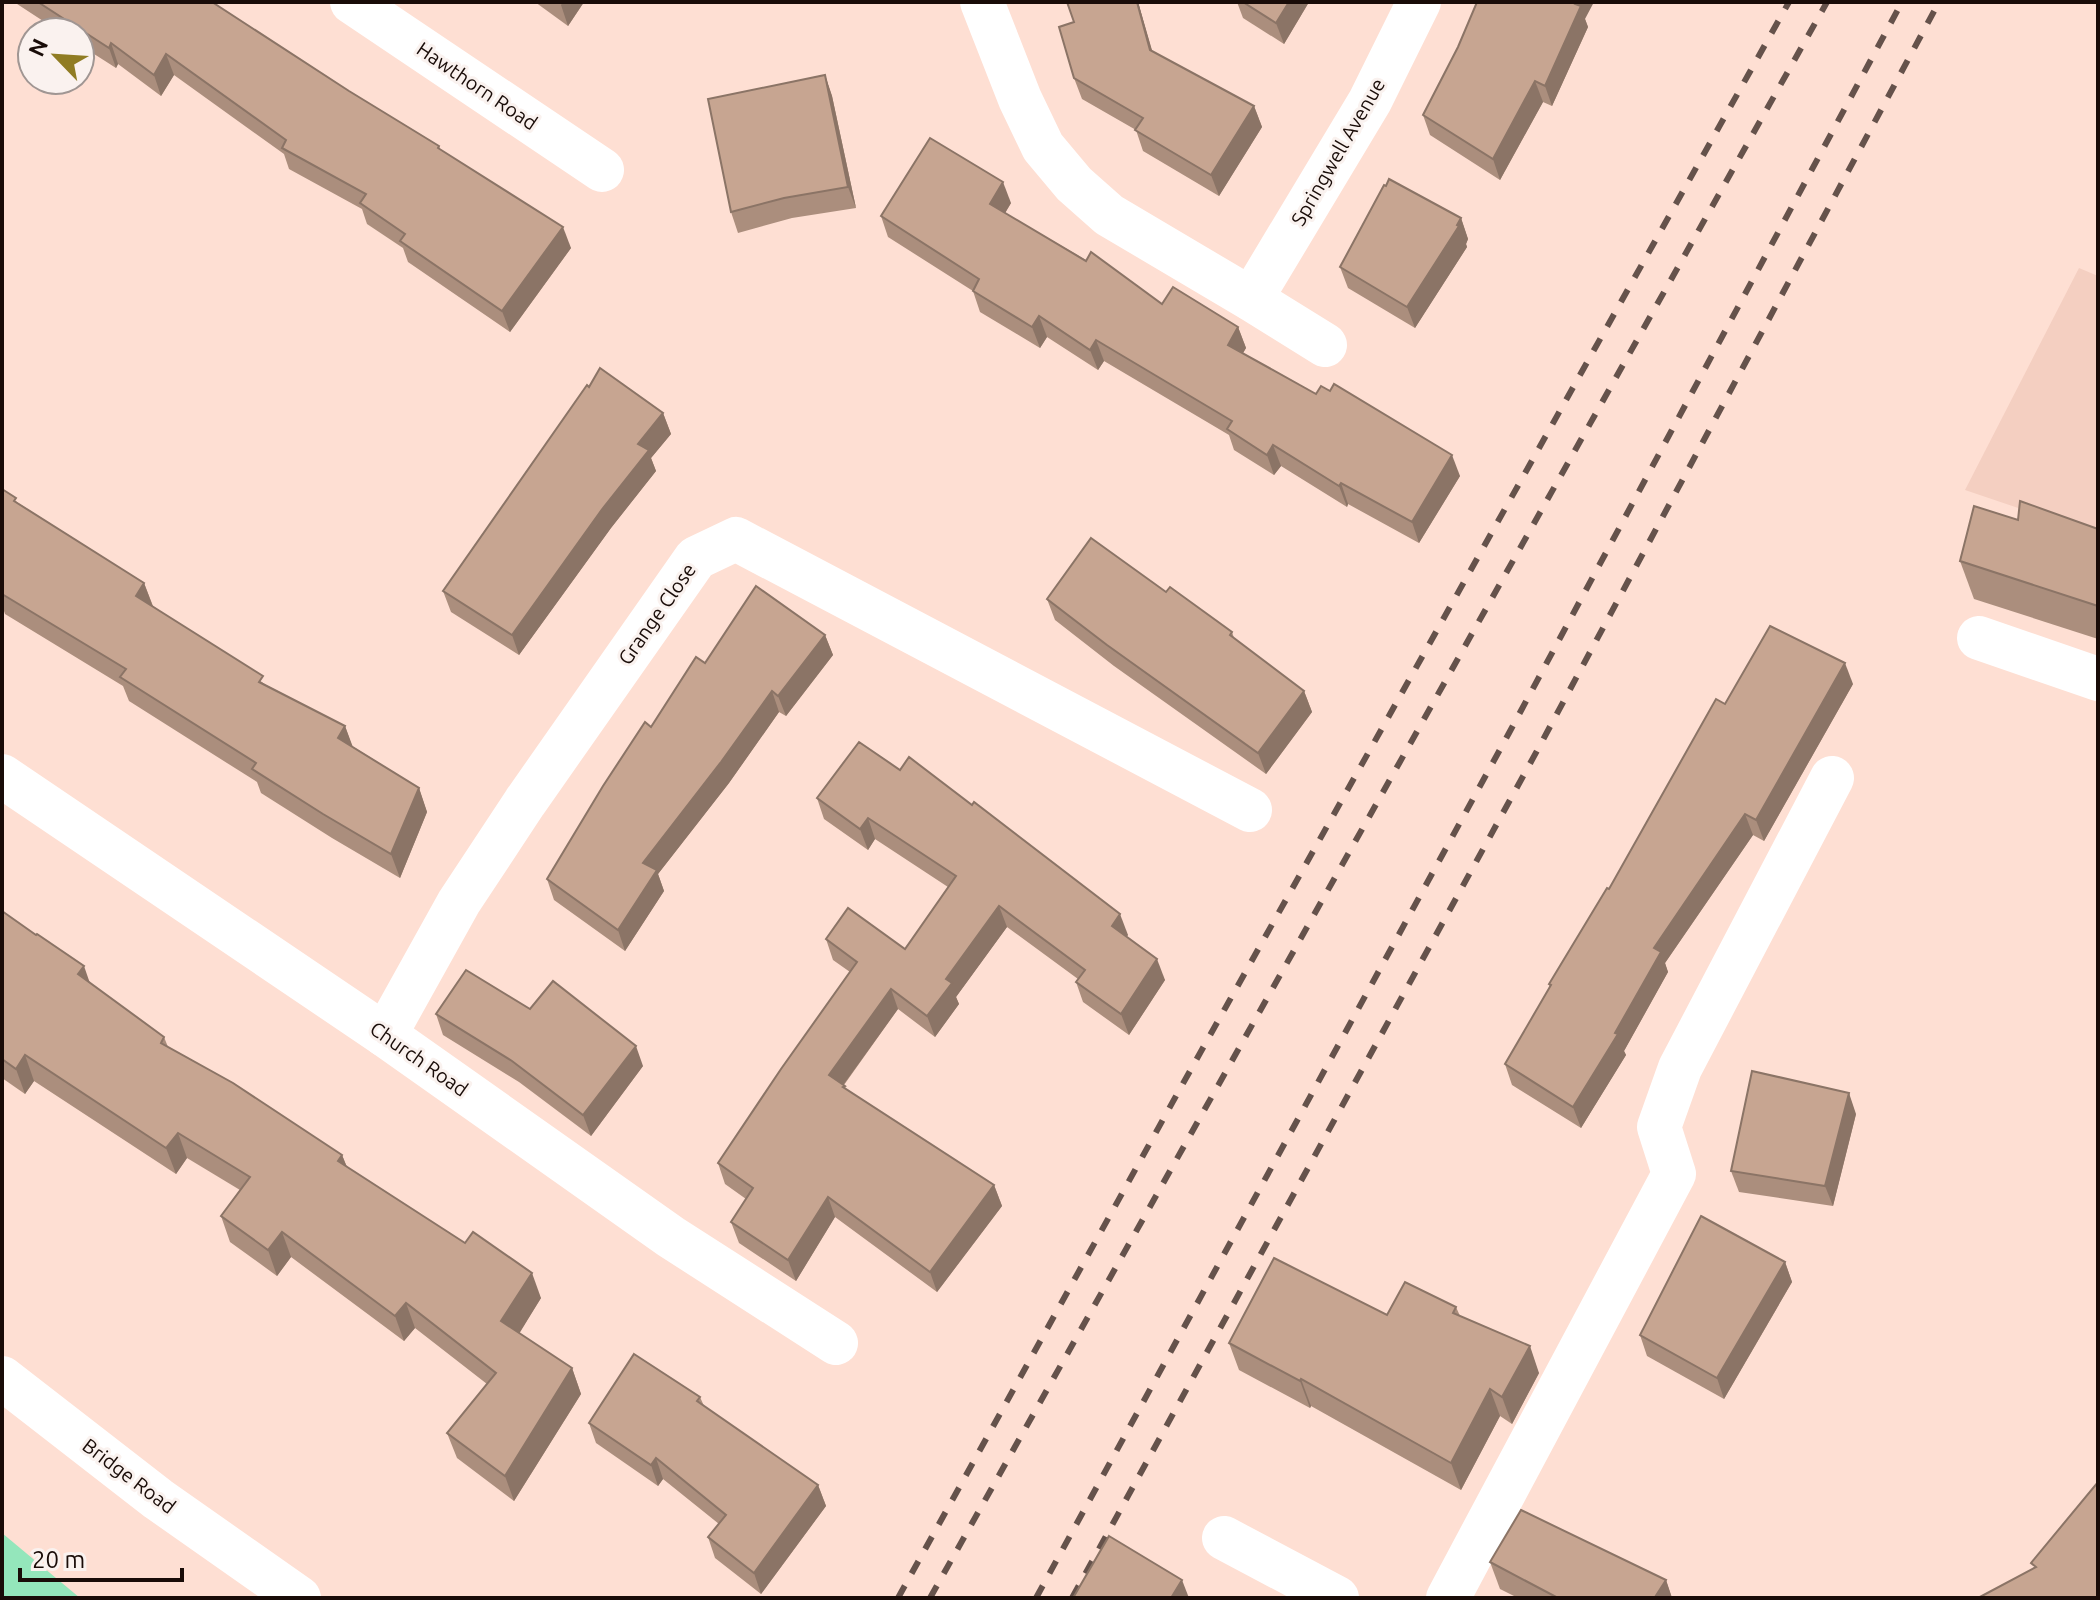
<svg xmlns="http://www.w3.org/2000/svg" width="2100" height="1600" font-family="Ubuntu,sans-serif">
<rect width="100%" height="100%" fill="#fedfd3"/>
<polygon fill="#f4cfc1" points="2079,268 2098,276 2098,535 1965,490"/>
<polygon fill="#94e6bb" points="2,1533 80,1598 2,1598"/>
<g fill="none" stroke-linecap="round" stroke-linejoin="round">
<g stroke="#fff" stroke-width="44">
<polyline points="352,2 602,170"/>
<polyline points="982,2 1020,99 1043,147 1074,184 1109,215 1251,299 1325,345"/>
<polyline points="1251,299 1370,101 1419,2"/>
<polyline points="1979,638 2098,679"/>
<polyline points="2,776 385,1035 671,1237 836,1343"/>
<polyline points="385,1035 459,902 525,802 696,558 736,539 1250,810"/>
<polyline points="1224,1538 1337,1598"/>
<polyline points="1448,1598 1674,1174 1659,1127 1680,1068 1832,778"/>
</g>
<polyline stroke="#fff" stroke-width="44" points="2,1378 158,1499 299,1598"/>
<g stroke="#65524b" stroke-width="6" stroke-dasharray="14 14" stroke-linecap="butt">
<polyline points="898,1598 1181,1087 1789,2"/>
<polyline points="930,1598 1827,2"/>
<polyline points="1036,1598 1509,733 1902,2"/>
<polyline points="1072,1598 1538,749 1939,2"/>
</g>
</g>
<g fill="#ab8e7d">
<polygon points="14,2 212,2 349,91 439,146 440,149 571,248 510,332 408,262 403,248 367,224 362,209 289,169 284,154 174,75 161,96 118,64 116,68 80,45 80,32 60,32"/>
<polygon points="535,2 584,2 568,26"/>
<polygon points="1067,2 1138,2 1152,51 1254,106 1262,127 1219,196 1143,151 1136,130 1082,99 1074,78 1074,22"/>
<polygon points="1237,2 1309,2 1284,44 1243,18"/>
<polygon points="1585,19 1588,27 1552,106 1543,102 1500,180 1430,135 1423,115 1458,47"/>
<polygon points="825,75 832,96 856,208 792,218 738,233 731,212"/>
<polygon points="1011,203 1005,213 1162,304 1238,327 1246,348 1243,353 1460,476 1419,543 1348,504 1347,507 1281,466 1274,475 1234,450 1229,435 1104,361 1098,370 1047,337 1040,348 980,312 973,291 888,237 881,216"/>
<polygon points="1461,218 1468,239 1466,244 1467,247 1415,328 1348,288 1340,267"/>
<polygon points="589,387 663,413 671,434 651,458 656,471 611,528 519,655 451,612 443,591"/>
<polygon points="2,489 18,503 144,583 153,606 266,685 345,726 352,746 419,788 427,812 400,878 332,838 261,793 257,782 129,701 123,686 5,614 2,605"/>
<polygon points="2018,520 2098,529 2098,639 1974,599 1960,561"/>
<polygon points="1166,592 1232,632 1234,638 1304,691 1312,712 1266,774 1114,666 1055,620 1047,599"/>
<polygon points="825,635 833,655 786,716 779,712 729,783 658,874 664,891 625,951 554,900 547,879 651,727"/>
<polygon points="1853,684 1764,841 1753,835 1665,963 1668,972 1624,1051 1626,1055 1581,1128 1512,1085 1505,1064 1550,987 1549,984 1725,704"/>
<polygon points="859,742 1128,935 1126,937 1165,980 1129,1035 1083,1002 1076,982 1078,979 1007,927 956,997 959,1004 935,1037 898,1009 844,1085 846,1089 994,1185 1002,1206 937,1292 835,1217 796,1281 739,1243 731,1222 746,1199 725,1184 718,1163 850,972 833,960 826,939 905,949 948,887 875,839 868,850 824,819 817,798"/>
<polygon points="2,911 90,983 164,1037 168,1047 342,1155 347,1167 541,1298 519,1333 572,1368 581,1394 514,1501 457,1458 447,1433 487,1384 415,1328 404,1341 291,1257 277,1276 230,1242 221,1216 240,1190 187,1158 176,1174 34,1081 25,1094 2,1078"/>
<polygon points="530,1009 643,1066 591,1136 519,1082 443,1035 436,1014"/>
<polygon points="1856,1114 1833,1206 1739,1192 1731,1171"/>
<polygon points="1785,1262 1792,1282 1724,1399 1647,1356 1640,1335"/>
<polygon points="1456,1307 1460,1316 1539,1373 1512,1424 1500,1416 1461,1490 1311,1406 1310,1408 1239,1370 1229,1343 1387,1315"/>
<polygon points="700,1397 704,1406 818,1485 826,1506 761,1594 715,1558 708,1537 719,1524 663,1479 658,1486 596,1443 589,1423"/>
<polygon points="1490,1562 1666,1580 1672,1598 1518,1598 1500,1589"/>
</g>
<g fill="#8b7466">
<polygon points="563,2 584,2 568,26 561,5"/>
<polygon points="1137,2 1138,2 1158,71 1150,50"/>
<polygon points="1289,2 1309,2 1284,44 1276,23"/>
<polygon points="1576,2 1594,2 1585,19 1588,27 1552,106 1545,86"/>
<polygon points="111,43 118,64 116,68 109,48"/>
<polygon points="166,54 174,75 161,96 154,75"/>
<polygon points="825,75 832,96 856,208 848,187"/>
<polygon points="1535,81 1543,102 1500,180 1493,159"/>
<polygon points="1254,106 1262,127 1219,196 1211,175"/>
<polygon points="1003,182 1011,203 998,225 990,204"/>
<polygon points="1461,218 1468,239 1466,244 1467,247 1415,328 1407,307"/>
<polygon points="563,227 571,248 510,332 502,311"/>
<polygon points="1039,316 1047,337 1040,348 1032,327"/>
<polygon points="1238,327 1246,348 1235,366 1228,345"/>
<polygon points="1096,340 1104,361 1098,370 1090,350"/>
<polygon points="663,413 671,434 651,458 656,471 611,528 519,655 512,635 638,444"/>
<polygon points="1273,445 1281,466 1274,475 1267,455"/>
<polygon points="1452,455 1460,476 1419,543 1412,522"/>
<polygon points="1341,483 1348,504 1347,507 1339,486"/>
<polygon points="144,583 153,607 136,596"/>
<polygon points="825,635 833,655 786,716 778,696"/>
<polygon points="1845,663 1853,684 1764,841 1756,820"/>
<polygon points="772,691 779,712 729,783 658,874 664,891 625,951 618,930 643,863"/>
<polygon points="1304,691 1312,712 1266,774 1258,753"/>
<polygon points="345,726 354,750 338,738"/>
<polygon points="419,788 427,812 400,878 391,854"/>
<polygon points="1745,814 1753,835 1665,963 1668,972 1624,1051 1626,1055 1581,1128 1573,1107 1654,948"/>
<polygon points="868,818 875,839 868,850 860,829"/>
<polygon points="999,906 1007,927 956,997 959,1004 935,1037 927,1016 946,979"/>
<polygon points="1120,914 1128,935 1119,947 1112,926"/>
<polygon points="1157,959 1165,980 1129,1035 1121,1014"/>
<polygon points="84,966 93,992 78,974"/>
<polygon points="891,989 898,1009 836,1095 829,1075"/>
<polygon points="636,1046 643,1066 591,1136 583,1115"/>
<polygon points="25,1055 34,1081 25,1094 16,1069"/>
<polygon points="1849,1093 1856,1114 1833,1206 1825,1186"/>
<polygon points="178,1133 187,1158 176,1174 166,1148"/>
<polygon points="342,1155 352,1180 338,1161"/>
<polygon points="994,1185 1002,1206 937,1292 930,1272"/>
<polygon points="828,1197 835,1217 796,1281 788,1260"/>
<polygon points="282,1232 291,1257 277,1276 268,1250"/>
<polygon points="1785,1262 1792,1282 1724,1399 1717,1378"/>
<polygon points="532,1273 541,1298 511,1347 501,1321"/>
<polygon points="406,1303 415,1328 404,1341 395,1316"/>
<polygon points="1530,1346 1539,1373 1512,1424 1502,1397"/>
<polygon points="572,1368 581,1394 514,1501 505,1476"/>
<polygon points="1301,1379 1311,1406 1310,1408 1300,1381"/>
<polygon points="1490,1389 1500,1416 1461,1490 1451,1463"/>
<polygon points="656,1458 663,1479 658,1486 651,1465"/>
<polygon points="818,1485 826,1506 761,1594 754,1573"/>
<polygon points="1182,1580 1189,1598 1171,1598"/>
<polygon points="1666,1580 1672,1598 1655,1598"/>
</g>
<g fill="#c7a591" stroke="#8b7466" stroke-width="2">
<polygon points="38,2 212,2 349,91 439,146 438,148 563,227 502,311 400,241 405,234 360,203 366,194 282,148 286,140 166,54 154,75 111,43 109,48"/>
<polygon points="1067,2 1137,2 1150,50 1254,106 1211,175 1135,130 1143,118 1074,78 1059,27 1074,22"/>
<polygon points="1243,2 1289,2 1276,23"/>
<polygon points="1477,2 1576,2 1575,4 1581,6 1545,86 1535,81 1493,159 1423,115 1458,47"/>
<polygon points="825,75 848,187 784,198 731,212 708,99"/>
<polygon points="930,138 1003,182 990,204 1086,261 1091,252 1162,304 1173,287 1238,327 1228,345 1316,394 1321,386 1330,391 1334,384 1452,455 1412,522 1341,483 1339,486 1273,445 1267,455 1227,429 1232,421 1096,340 1090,350 1039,316 1032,327 973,291 979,279 881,216"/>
<polygon points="1389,179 1461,218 1457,225 1459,226 1407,307 1340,267 1384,185 1386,186"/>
<polygon points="600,368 663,413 638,444 649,450 603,508 512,635 443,591 587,385 589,387"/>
<polygon points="2,489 16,498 14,501 144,583 136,596 263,676 259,682 345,726 338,738 419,788 391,854 323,814 252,769 256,763 120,677 126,669 2,594"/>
<polygon points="2020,501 2098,529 2098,606 1960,561 1974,506 2018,520"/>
<polygon points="1091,538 1166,592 1170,587 1232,632 1230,635 1304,691 1258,753 1107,645 1047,599"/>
<polygon points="756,586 825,635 778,696 772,691 721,762 643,863 657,870 618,930 547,879 603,786 645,722 651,727 696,657 705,663"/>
<polygon points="1770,626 1845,663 1756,820 1745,814 1654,948 1661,952 1615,1033 1618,1034 1573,1107 1505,1064 1551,985 1549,984 1607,888 1609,889 1716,699 1725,704"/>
<polygon points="859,742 900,770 909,757 972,805 974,802 1120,914 1112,926 1157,959 1121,1014 1076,982 1085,970 999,906 946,979 952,983 927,1016 891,989 829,1075 845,1086 843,1087 994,1185 930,1272 828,1197 788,1260 731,1222 753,1188 718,1163 781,1069 857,962 826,939 848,908 905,949 956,876 868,818 860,829 817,798"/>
<polygon points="2,911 36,935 37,934 84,966 78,974 164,1037 161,1043 233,1083 342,1155 338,1161 465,1243 473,1232 532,1273 501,1321 572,1368 505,1476 447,1433 496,1373 406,1303 395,1316 282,1232 268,1250 221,1216 250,1177 178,1133 166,1148 25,1055 16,1069 2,1059"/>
<polygon points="466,970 530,1009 553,981 636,1046 583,1115 512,1061 436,1014"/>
<polygon points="1752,1071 1849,1093 1825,1186 1731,1171"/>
<polygon points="1701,1216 1785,1262 1717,1378 1640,1335"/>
<polygon points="1274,1258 1387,1315 1405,1282 1456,1307 1453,1313 1530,1346 1502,1397 1490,1389 1451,1463 1301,1379 1300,1381 1229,1343"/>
<polygon points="634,1354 700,1397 697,1401 818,1485 754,1573 708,1537 726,1515 656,1458 651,1465 589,1423"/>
<polygon points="2098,1482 2098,1598 1978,1598 2036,1567 2031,1563"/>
<polygon points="1521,1510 1666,1580 1655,1597 1656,1598 1558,1598 1490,1562"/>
<polygon points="1109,1536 1182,1580 1171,1598 1073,1598"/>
</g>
<g text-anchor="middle" stroke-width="6" stroke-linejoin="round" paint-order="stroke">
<g font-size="20" fill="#190c08" stroke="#faf2ef">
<text transform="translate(477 86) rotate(34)" y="7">Hawthorn Road</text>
<text transform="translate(1338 152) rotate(-60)" y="7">Springwell Avenue</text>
<text transform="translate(657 614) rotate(-55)" y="7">Grange Close</text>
<text transform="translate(419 1059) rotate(35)" y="7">Church Road</text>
<text transform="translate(129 1476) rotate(37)" y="7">Bridge Road</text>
</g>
</g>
<rect width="2100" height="1600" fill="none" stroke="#190c08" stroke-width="8"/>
<g transform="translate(56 56) rotate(295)"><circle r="38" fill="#faf2ef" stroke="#a09693" stroke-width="2"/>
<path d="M0-6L14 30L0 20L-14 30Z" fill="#907c23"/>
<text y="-12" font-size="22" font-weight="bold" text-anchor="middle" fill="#190c08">N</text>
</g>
<path d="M20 1568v12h162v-12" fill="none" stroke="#190c08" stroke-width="4"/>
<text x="32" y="1568" font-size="24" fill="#190c08" stroke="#faf2ef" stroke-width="6" paint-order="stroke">20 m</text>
</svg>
